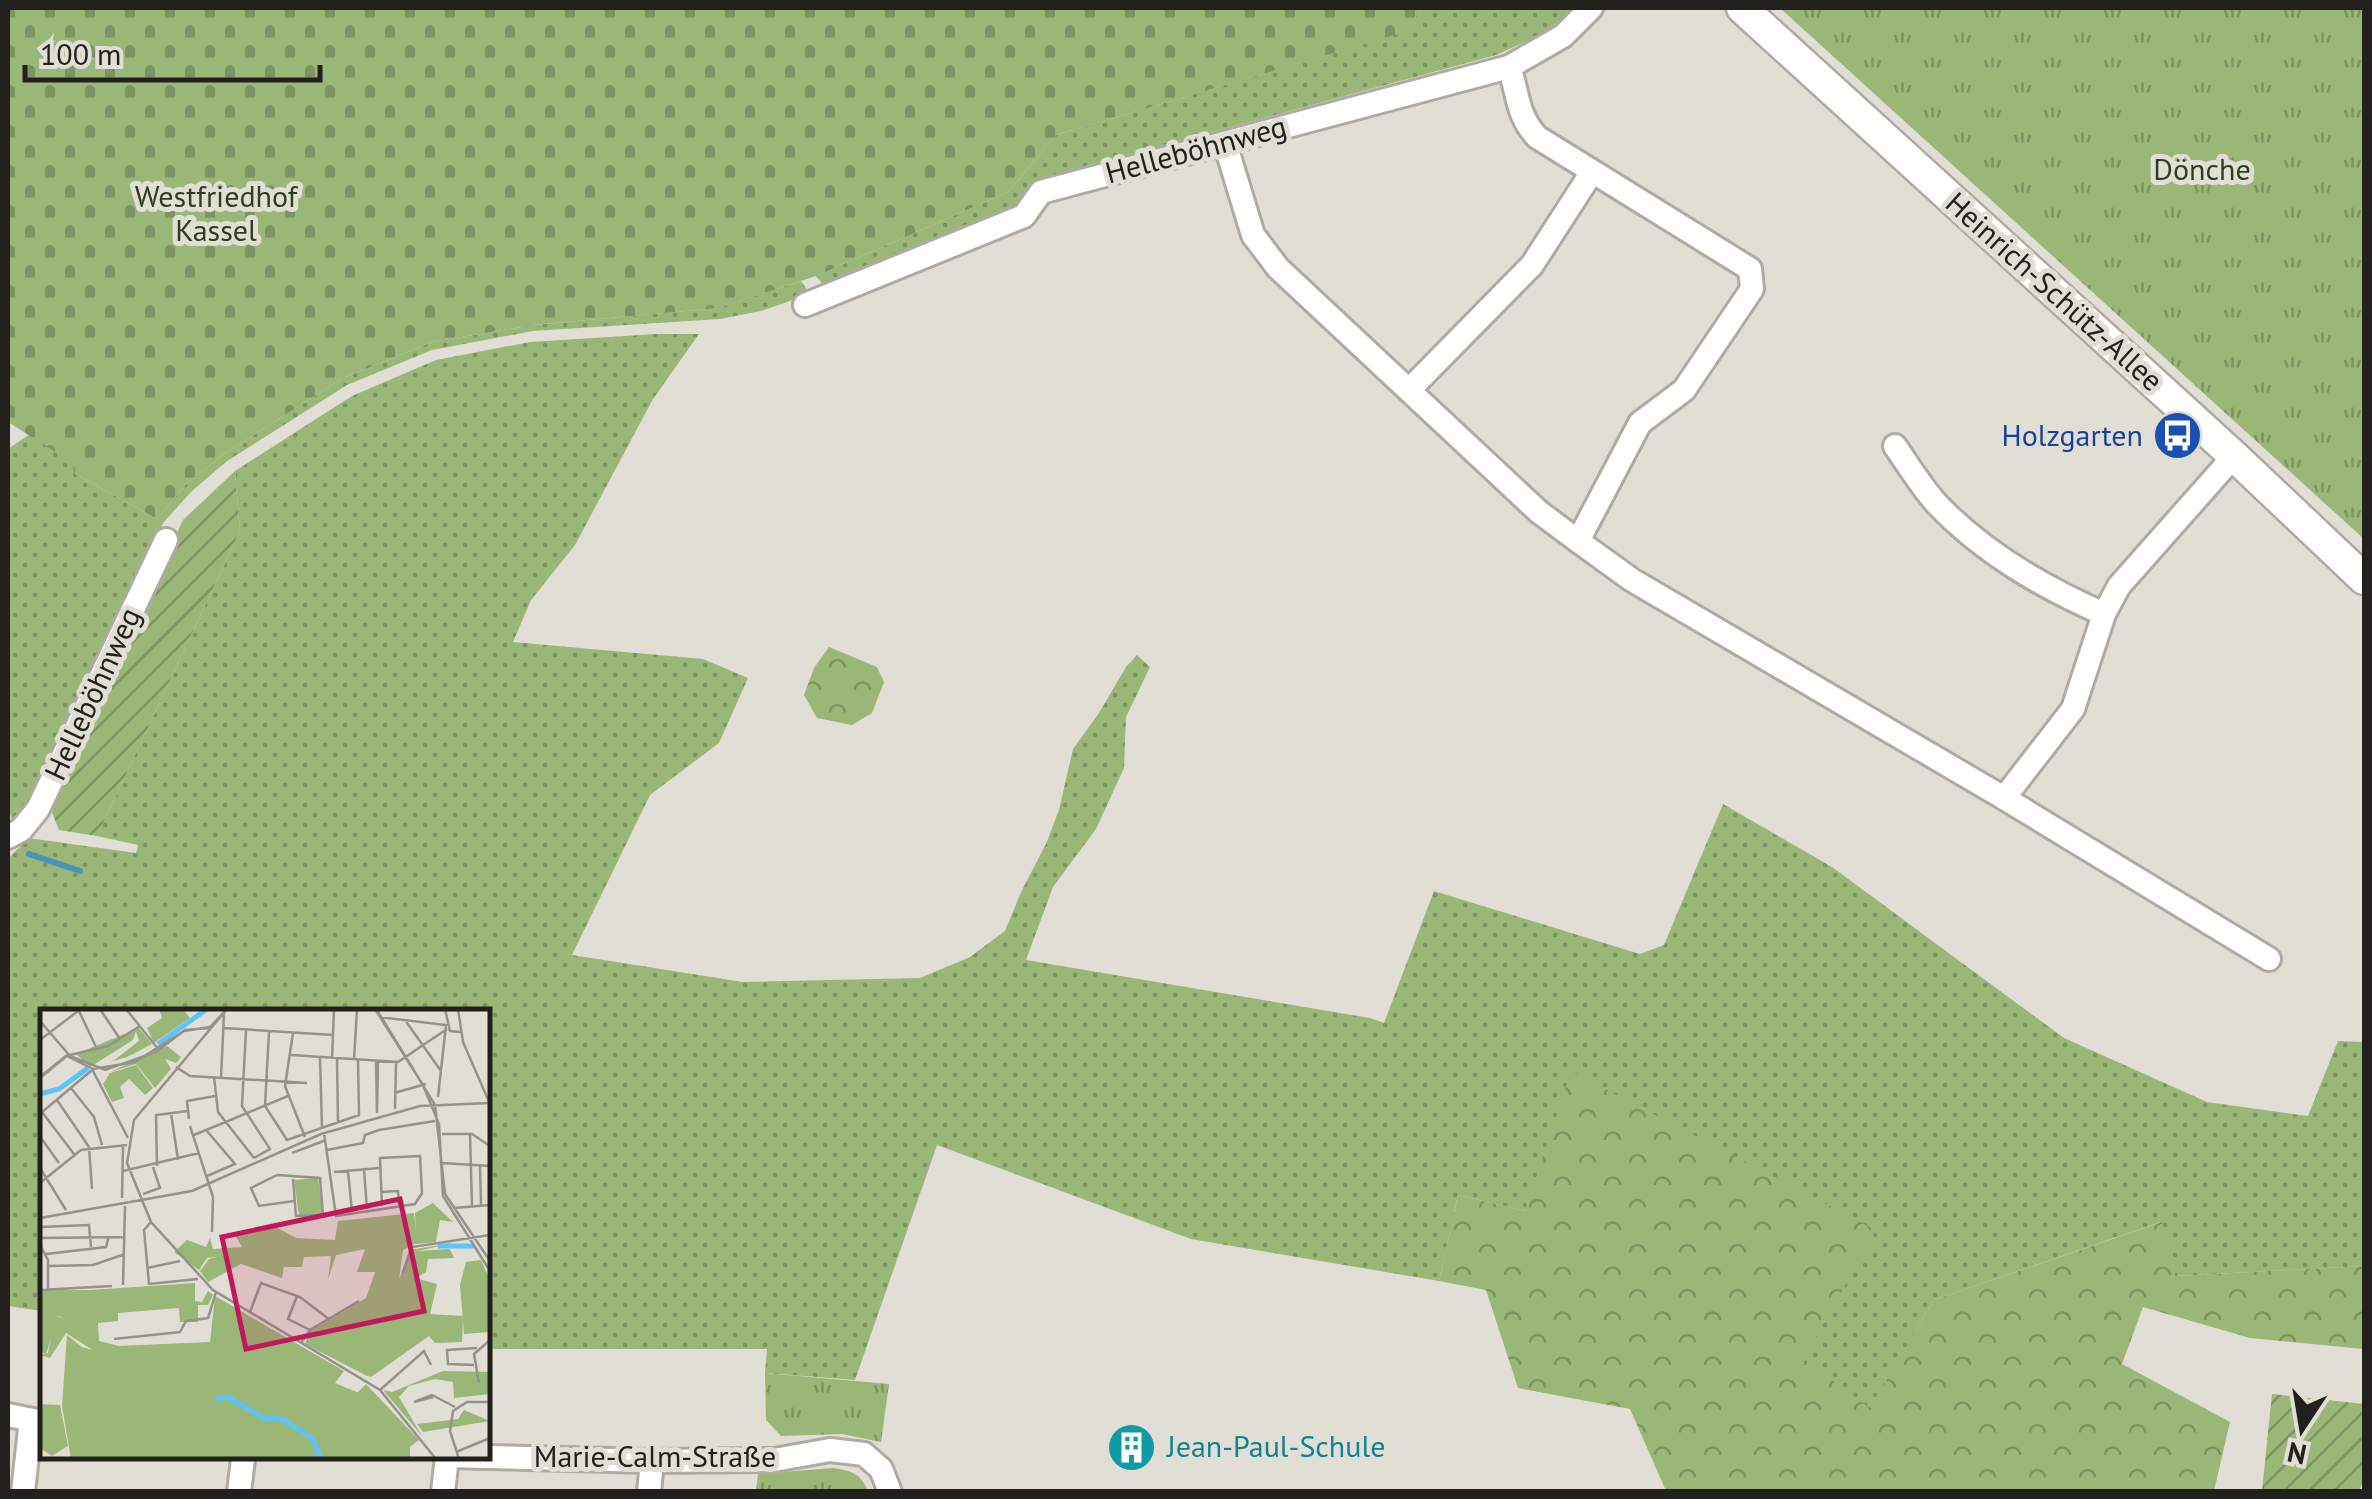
<svg xmlns="http://www.w3.org/2000/svg" width="2372" height="1499" font-family="'PT Sans',sans-serif">
<defs>
<pattern id="grass-dots" width="8" height="8" patternUnits="userSpaceOnUse" patternTransform="scale(2.5)"><rect width="8" height="8" fill="#9ab778"/><path d="M2 2h.1M6 6h.1" fill="none" stroke="#7d9462" stroke-width="1.8" stroke-linecap="round"/></pattern>
<pattern id="forest-crowns" width="20" height="18" patternUnits="userSpaceOnUse" patternTransform="scale(2.5)"><rect width="20" height="18" fill="#9ab778"/><path d="M2 6a3 3 0 1 1 6 0M12 15a3 3 0 1 1 6 0" fill="none" stroke="#7d9462"/></pattern>
<pattern id="cemetery-stones" width="16" height="16" patternUnits="userSpaceOnUse" patternTransform="scale(2.5)"><rect width="16" height="16" fill="#9ab778"/><path d="M2 7V4a2 2 0 0 1 4 0v3zM10 15v-3a2 2 0 0 1 4 0v3z" fill="#7d9462"/></pattern>
<pattern id="park-tufts" width="24" height="20" patternUnits="userSpaceOnUse" patternTransform="scale(2.5)"><rect width="24" height="20" fill="#9ab778"/><path d="M3 7l-1-3M5 7V3M7 7l1-3M15 17l-1-3M17 17v-4M19 17l1-3" fill="none" stroke="#7d9462"/></pattern>
<pattern id="garden-furrows" width="10" height="10" patternUnits="userSpaceOnUse" patternTransform="scale(2.5)"><rect width="10" height="10" fill="#9ab778"/><path d="M-1 1l2-2M0 10L10 0M9 11l2-2" fill="none" stroke="#7d9462"/></pattern>
</defs>
<rect width="100%" height="100%" fill="#e1ded5"/>
<g fill="url(#grass-dots)">
<polygon points="1424,8 1574,8 1543,34 1496,55 1039,179 1014,208 825,287 816,276 1008,192 1056,135 1400,33"/>
<polygon points="801,281 810,294 761,311 720,319 533,331 432,350 347,385 227,461 191,492 163,523 40,794 13,826 8,804 8,449 30,434 74,463 74,473 157,519 186,484 224,454 343,378 432,342 533,325 718,308"/>
<polygon points="656,334 699,334 653,399 575,545 531,600 513,642 703,659 748,678 719,743 650,795 572,955 743,982 920,978 970,957 1005,931 1022,890 1046,844 1059,810 1073,749 1099,713 1126,667 1137,655 1150,667 1126,717 1124,768 1096,829 1053,887 1026,960 1370,1018 1384,1023 1434,891 1640,954 1664,945 1723,804 1832,867 2064,1038 2207,1102 2308,1116 2338,1041 2364,1042 2364,1266 2175,1276 2161,1222 1934,1300 1870,1409 1804,1360 1572,1072 1525,1211 1458,1195 1439,1281 1191,1239 937,1145 855,1380 765,1373 767,1349 488,1349 488,1012 42,1012 42,1311 8,1306 8,859 28,838 136,853 138,845 97,836 240,531 235,471 352,396 436,360 530,342"/>
</g>
<g fill="url(#forest-crowns)">
<polygon points="829,647 877,667 884,682 872,713 852,725 817,718 804,695 814,668"/>
<polygon points="1571,1071 1876,1230 1804,1359 1870,1408 1934,1300 2162,1222 2175,1276 2364,1266 2364,1349 2250,1338 2143,1307 2122,1364 2230,1422 2214,1491 1666,1491 1630,1409 1518,1388 1486,1290 1439,1281 1458,1195 1525,1211"/>
</g>
<polygon fill="url(#cemetery-stones)" points="8,8 1424,8 1401,33 1056,135 1008,192 816,276 719,308 533,325 432,342 343,378 224,454 186,484 157,519 74,473 73,463 8,422"/>
<g fill="url(#park-tufts)">
<polygon points="1780,8 2364,8 2364,539"/>
<polygon points="765,1373 889,1384 881,1442 842,1434 781,1436 766,1420"/>
<path d="M833 1468C852 1471 860 1473 868 1491H756L758 1474Z"/>
</g>
<g fill="url(#garden-furrows)">
<polygon points="235,471 240,531 97,836 59,830 49,805 183,520"/>
<polygon points="2272,1394 2364,1404 2364,1485 2362,1484 2359,1491 2262,1491"/>
</g>
<g fill="none" stroke-linecap="round" stroke-linejoin="round">
<polyline stroke="#4a93ba" stroke-width="6" points="29,854 80,871"/>
<defs>
<g id="minor">
<path d="M1509 67C1519 95 1516 114 1537 137L1750 269 1752 289 1684 390 1640 423 1578 541"/>
<polyline points="1225,143 1253,235 1278,268 1539,512 1578,541 1632,580 2004,798 2073,709 2104,614 2119,586 2234,456"/>
<polyline points="805,305 1024,216 1041,192 1509,67 1563,36 1591,8"/>
<polyline points="1409,390 1532,265 1592,172"/>
<path d="M1895 446C1908 465 1921 486 1936 503 1983 553 2042 587 2104 614"/>
<polyline points="2004,798 2269,959"/>
<polyline points="8,837 21,830 38,809 166,540"/>
<polyline points="8,1415 42,1422"/>
<polyline points="445,1456 652,1461 774,1460 830,1450 864,1454 881,1469 890,1492"/>
<polyline points="23,1492 31,1420"/>
<polyline points="239,1492 243,1459"/>
<polyline points="443,1492 447,1457"/>
<polyline points="649,1492 652,1461"/>
</g>
<polyline id="major" points="1742,8 2234,456 2364,579"/>
</defs>
<use href="#minor" stroke="#aeaba2" stroke-width="28"/>
<use href="#major" stroke="#aeaba2" stroke-width="35"/>
<use href="#minor" stroke="#fff" stroke-width="22"/>
<use href="#major" stroke="#fff" stroke-width="30"/>
</g>
<defs>
<symbol id="bus-disc" viewBox="-11 -11 22 22"><circle r="9.5" fill="#1a4fb4" stroke="#e1ded5"/><path d="M-5-6H5V4H4V6H2V4H-2V6H-4V4H-5ZM-3.5-4V0h7V-4ZM-3.5 1.2v1.5H-2V1.2ZM2 1.2v1.5H3.5V1.2Z" fill="#fff"/></symbol>
<symbol id="building-disc" viewBox="-11 -11 22 22"><circle r="9.5" fill="#0f9aa8" stroke="#e1ded5"/><path d="M-4-6H4V6H1V3H-1V6H-4ZM-2.5-4.3h1.7v1.8h-1.7ZM.8-4.3h1.7v1.8H.8ZM-2.5-1h1.7V.8h-1.7ZM.8-1h1.7V.8H.8Z" fill="#fff"/></symbol>
</defs>
<g fill-rule="evenodd">
<use href="#bus-disc" x="2150" y="408" width="55" height="55"/>
<use href="#building-disc" x="1104" y="1420" width="55" height="55"/>
</g>
<g text-anchor="middle" stroke-width="10" stroke-linejoin="round" paint-order="stroke">
<g font-size="30" fill="#21201c" stroke="#e1ded5">
<text transform="translate(1196 150) rotate(-15)" y="10">Helleböhnweg</text>
<text transform="translate(2054 292) rotate(42)" y="10">Heinrich-Schütz-Allee</text>
<text transform="translate(93 694) rotate(-65)" y="10">Helleböhnweg</text>
<text x="655" y="1467">Marie-Calm-Straße</text>
</g>
<g font-size="30" fill="#2e3e19" stroke="#e1ded5">
<text x="2202" y="180">Dönche</text>
<text x="216" y="207">Westfriedhof<tspan x="216" dy="34">Kassel</tspan></text>
</g>
<g font-size="30" fill="#164399" stroke="#e1ded5" text-anchor="end">
<text x="2143" y="446">Holzgarten</text>
</g>
<g font-size="30" fill="#0d838f" stroke="#e1ded5" text-anchor="start">
<text x="1167" y="1457">Jean-Paul-Schule</text>
</g>
</g>
<g transform="translate(40 1009)">
<rect width="450" height="450" fill="#e1ded5"/>
<path d="M119 0H143L150 9 114 34 107 19 122 9ZM99 19 112 35 87 48 73 52 99 32 96 22 93 31 50 58 36 45ZM96 56 113 79 105 86 89 70 80 78 84 89 72 93 63 75 70 64ZM374 204 377 234 363 241 359 271 369 241 413 234 378 242 410 240 414 249 388 250 386 263 375 270 364 266 352 279 346 283 278 322 331 369 265 335 269 323 326 289 335 263H317L325 240 296 246 288 271 291 247 264 248 262 258H244L242 269 201 255 168 273 160 262 169 250 201 241 221 226 250 236 256 229 295 231 298 212ZM2 281H50L28 311 18 307 6 345 0 343ZM403 362 450 363V385L414 389 413 373 395 370 369 377 359 388 382 427 343 381 352 383Z" fill="#9ab778"/>
<path d="M127 37 141 48 136 54 125 50 131 60 115 79 96 55 70 63ZM232 216 256 229 249 247 224 240 222 227 202 245 167 249 159 261 134 243 147 231 166 238 170 229 173 240 202 238 194 224ZM155 274V292L162 293 168 282 173 286 168 296H158V313H140L139 299 78 304V312L58 314 59 332 83 338 79 358 26 324 10 349 0 346 8 344 15 307 28 310 50 281ZM326 375 379 431 370 438V450L325 446 316 385ZM0 395 20 396 28 437 12 447 0 439Z" fill="#9ab778"/>
<path d="M364 266 397 275 390 305 423 307 422 333 395 334 389 327 331 368 272 333 278 322Z" fill="#9ab778"/>
<path d="M278 169 283 205 259 207 254 171ZM175 287 304 362 295 374 319 384 330 398 325 431 351 450H31L22 397 27 326 42 338 78 348V337L170 333ZM424 401 450 412 383 423 377 415 418 410Z" fill="#9ab778"/>
<path d="M441 251 450 271V323L424 325 420 276 426 253Z" fill="#9ab778"/>
<path d="M393 194 413 213 400 211 396 233 376 235 375 204Z" fill="#9ab778"/>
<path fill="none" stroke="#5cc4fd" stroke-width="5" d="M118 35 167 0M0 85 19 80 48 59M398 237H435M176 390 188 388 225 410 240 409 272 429 281 450"/>
<path fill="none" stroke="#94928b" stroke-width="2.5" d="M38 0 56 38M60 0 80 30M86 0 119 41M187 0 94 111 87 154 111 213 173 281 340 381 396 450M296 0H336M305 0 337 1M335 0 383 76 399 115 403 187 450 262M405 0 410 22 421 23M418 0 423 33 450 95M337 1 395 96M339 8 406 16 398 88M365 11 401 62M0 12 30 47 65 61 116 43 145 21 169 19M183 19 293 26M206 21 202 97 230 140 214 149M229 23 225 97 247 131 319 106 318 51M253 24 245 77 265 128M0 31 38 2M251 46 358 53 407 20M280 49 282 118M292 50 294 0M297 50 298 113M314 51 317 0M336 52 337 104 338 52M136 58 150 67 267 74M52 60 88 129M0 68 26 47 68 37 100 17M174 68 178 103 214 149M0 69 27 47 53 60 95 53 144 22 170 18 187 0M181 69 184 5M31 79 54 108 62 136M354 84 386 75M17 91 49 138 52 180M395 96 405 185 450 252M355 100 356 54M2 103 34 145M1 104 52 61M131 104 138 151M149 110 147 92 175 87M150 117 173 188 172 223M284 124 296 207 375 195 382 184 380 147 340 149 342 197M402 125H432L450 137M430 125 432 196M154 126 248 87M1 129 19 154M287 141 323 134 325 126 339 121 395 112M252 144 286 131M402 154 450 157M117 157 116 106 148 102M440 157 441 196M0 159 26 201M324 161 327 200M83 162 159 144M308 162 312 203M294 163 339 159M237 166 280 169 283 206 256 207 253 170M237 166 211 179 219 197 254 192M167 167 195 155 167 122M0 174 41 141 87 136M341 183 358 182 359 196M103 185 120 179 113 158M82 189 83 136M414 199 450 196M0 209 152 182 281 125 380 97 450 94M111 213 104 221 109 275 158 270M0 218 49 216 51 238M0 229 85 228M0 236 8 251V280M6 245 66 238 69 227M9 257 53 256 85 245M107 259 140 252M363 264 372 238 450 226M83 276 85 197M0 281 72 277M257 287 248 310 270 321M210 303 221 274 260 288 290 311M74 330 140 323 146 312 168 309 176 283M261 334 270 321 319 292M434 356 408 355 407 341 437 339M439 374 434 345 450 331M340 381 384 342 391 356M393 388 374 393 392 386 415 398M416 443 450 429M419 450 410 422 413 402 427 393H450"/>
<path fill="#c2185b" fill-opacity="0.15" stroke="#c2185b" stroke-width="5" d="M360 190 384 302 206 340 182 228Z"/>
<rect width="450" height="450" fill="none" stroke="#21201c" stroke-width="5"/>
</g>
<rect width="2372" height="1499" fill="none" stroke="#21201c" stroke-width="20"/>
<g transform="translate(2302 1429) rotate(192)" stroke="#e1ded5" stroke-width="8" paint-order="stroke">
<path d="M0-8L18 38L0 25L-18 38Z" fill="#21201c"/>
<text y="-15" font-size="28" font-weight="bold" text-anchor="middle" fill="#21201c">N</text>
</g>
<path d="M25 65v15h295v-15" fill="none" stroke="#21201c" stroke-width="5"/>
<text x="40" y="65" font-size="30" fill="#21201c" stroke="#e1ded5" stroke-width="8" paint-order="stroke">100 m</text>
</svg>
